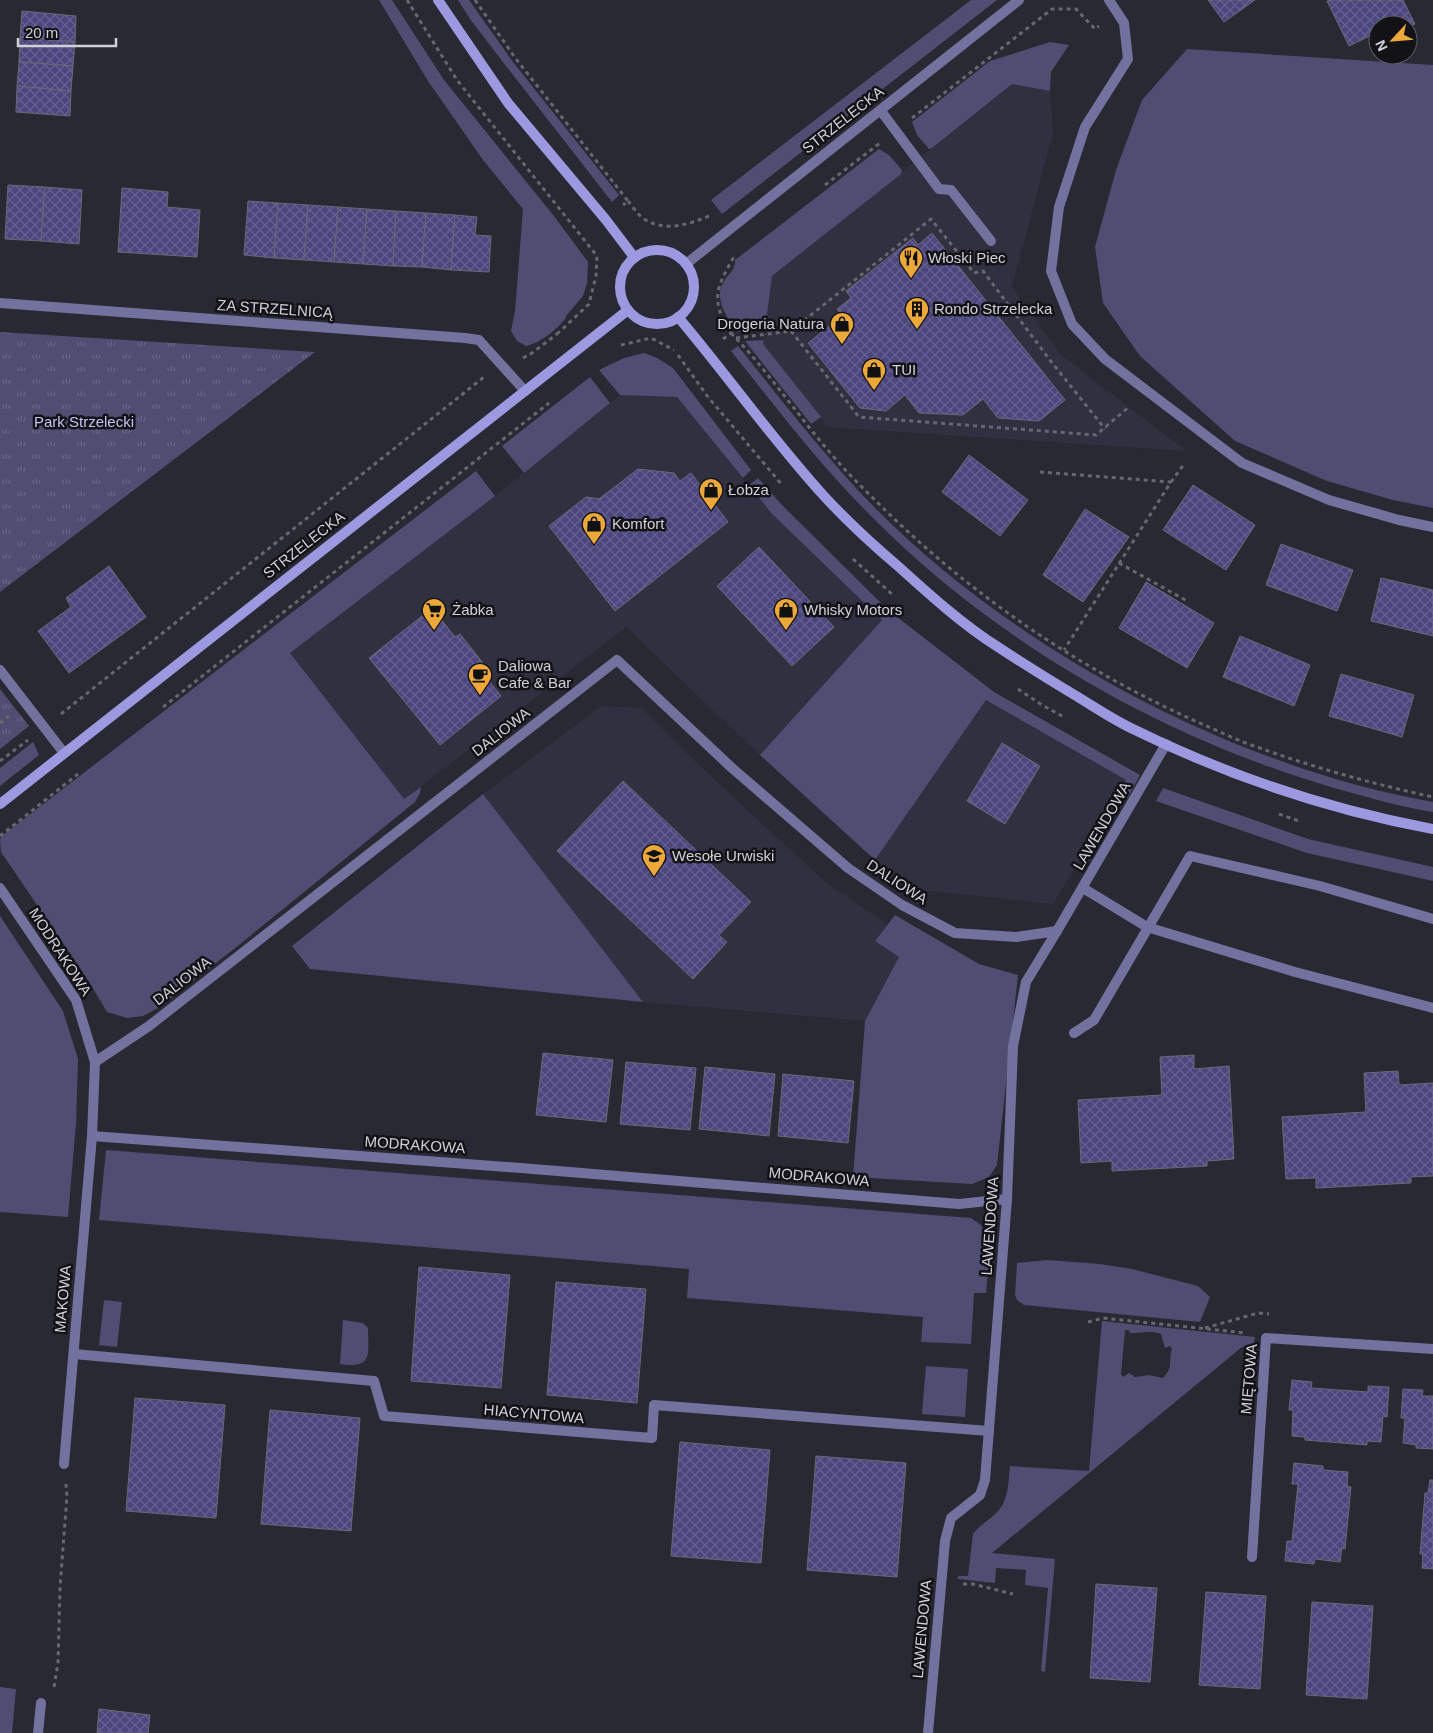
<svg xmlns="http://www.w3.org/2000/svg" width="1433" height="1733" font-family="Arial,sans-serif">
	<defs>
		<pattern id="park-tufts" width="24" height="20" patternUnits="userSpaceOnUse" patternTransform="scale(1.25)"><rect width="24" height="20" fill="#4f4d72"/><path d="M3 7l-1-3M5 7V3M7 7l1-3M15 17l-1-3M17 17v-4M19 17l1-3" fill="none" stroke="#676685"/></pattern>
		<pattern id="building-cross-hatch" width="8" height="8" patternUnits="userSpaceOnUse" patternTransform="scale(1.25)"><rect width="8" height="8" fill="#4b467e"/><path d="M0 0l8 8M0 8l8-8" fill="none" stroke="#646090"/></pattern>
	</defs>
	<rect width="100%" height="100%" fill="#292933"/>
	<g fill="#313041">
		<polygon points="1012,84 1050,91 1053,133 1012,287 1061,355 1186,451 828,427 763,344 772,276"/>
		<polygon points="620,395 677,397 772,514 882,620 760,755 626,627 404,800 290,653 495,496"/>
		<polygon points="986,700 1127,781 1053,904 921,890 875,860"/>
		<polygon points="602,706 641,708 683,750 824,881 887,924 875,941 899,957 865,1021 643,1002 483,794"/>
	</g>
	<g fill="#4f4d72" fill-rule="evenodd">
		<path d="M379,0h13l52,80 110,136 34,46 -1,21 -4,13 -17,20v2c-10,12 -24,24 -40,28l-9,-5 -6,-10 4,-20 8,-102 -40,-49 -55,-79z"/>
		<polygon points="458,0 469,0 513,62 619,195 612,202 506,66 470,19"/>
		<polygon points="971,0 997,0 722,214 711,200"/>
		<polygon points="1050,42 1069,45 1051,72 1050,91 1012,84 932,148 929,149 917,135 912,122 990,61"/>
		<polygon points="1187,49 1433,65 1433,508 1393,500 1327,481 1235,441 1140,356 1103,303 1095,247 1116,170 1142,100"/>
		<path d="M879,149l10,6 13,15 -1,4 -129,102 -7,54 -28,2c-10,-14 -24,-34 -13,-51 6,-9 11,-10 11,-21z"/>
		<polygon points="764,340 763,344 821,417 811,424 745,341"/>
		<path d="M738,346c45,56 88,112 138,163 142,143 359,258 557,293v10c-32,-5 -62,-14 -92,-22 -175,-50 -346,-147 -473,-277 -50,-50 -93,-107 -137,-162z"/>
		<polygon points="644,353 657,358 673,368 751,470 743,478 677,397 620,395 599,370 624,358"/>
		<polygon points="590,377 610,403 524,473 502,446"/>
		<polygon points="476,471 495,496 290,653 404,799 421,787 420,793 415,802 234,949 158,1008 143,1016 127,1018 107,1012 88,980 1,852 0,839 3,835"/>
		<polygon points="758,478 781,504 888,610 994,692 1140,775 1127,799 1118,795 1126,780 986,700 875,860 760,755 882,620 772,514 749,485"/>
		<polygon points="33,742 39,755 0,786 0,768"/>
		<polygon points="1163,788 1308,839 1433,867 1433,881 1307,853 1156,801"/>
		<polygon points="483,794 643,1002 310,969 292,946"/>
		<polygon points="895,915 979,964 1018,975 997,1165 989,1177 972,1184 853,1177 865,1021 899,957 875,941"/>
		<polygon points="0,916 63,1011 78,1059 76,1123 68,1217 0,1212"/>
		<polygon points="106,1150 971,1218 981,1225 991,1242 986,1293 974,1293 971,1344 921,1342 923,1317 687,1298 689,1269 99,1220"/>
		<polygon points="1048,1260 1100,1264 1132,1269 1198,1286 1210,1297 1200,1322 1024,1305 1017,1300 1015,1295 1017,1263"/>
		<polygon points="104,1300 122,1302 117,1347 99,1345"/>
		<path d="M343,1320l20,3 5,5c0,26 6,41 -28,36z"/>
		<path d="M1102,1321l153,16 -2,10h-11l-250,206 63,6 -10,113 -4,-1 7,-83 -23,-3 1,-15 -30,-2 -1,15 -37,-4v-3h10l5,-42c5,-7 13,-12 20,-18 16,-13 15,-31 17,-50l79,5zM1125,1330h4l1,3c11,0 22,-3 31,1l4,14 5,-2 2,3c-4,12 2,18 -9,29l-14,-3 -14,2 -6,-4 -6,4 -2,-3z"/>
		<polygon points="926,1366 968,1369 965,1417 922,1414"/>
		<polygon points="0,1687 16,1689 12,1733 0,1733"/>
	</g>
	<g fill="url(#park-tufts)">
		<polygon points="0,332 315,352 0,592"/>
		<polygon points="0,689 29,726 0,749"/>
	</g>
	<g fill="url(#building-cross-hatch)" stroke="#696974">
		<polygon points="1208,0 1255,0 1224,22"/>
		<polygon points="1330,0 1403,0 1415,24 1408,27 1408,25 1378,25 1378,32 1349,46 1327,1"/>
		<polygon points="22,11 76,16 75,42 20,37"/>
		<polygon points="20,37 75,42 73,66 19,62"/>
		<polygon points="19,62 73,66 71,91 17,86"/>
		<polygon points="17,86 71,91 70,116 16,112"/>
		<polygon points="8,185 45,187 41,241 5,239"/>
		<polygon points="45,187 82,190 79,244 41,241"/>
		<polygon points="122,188 168,192 167,207 200,210 197,257 118,252"/>
		<polygon points="248,201 278,203 274,258 244,255"/>
		<polygon points="278,203 308,205 304,260 274,258"/>
		<polygon points="308,205 338,207 334,262 304,260"/>
		<polygon points="338,207 367,209 363,264 334,262"/>
		<polygon points="367,209 396,211 393,266 363,264"/>
		<polygon points="396,211 426,213 422,267 393,266"/>
		<polygon points="426,213 455,215 451,270 422,267"/>
		<polygon points="455,215 477,217 475,235 491,236 489,272 451,270"/>
		<polygon points="932,233 1065,400 1039,421 998,418 983,399 963,415 919,413 905,395 886,411 860,408 808,343 842,316 837,309 851,298 846,291 913,238 918,245"/>
		<polygon points="969,455 1028,500 1000,536 942,492"/>
		<polygon points="638,469 674,473 680,481 691,473 728,522 615,611 549,526 586,497 599,499"/>
		<polygon points="1193,485 1255,525 1226,570 1163,530"/>
		<polygon points="1085,509 1129,537 1083,602 1043,575"/>
		<polygon points="1281,544 1353,570 1337,611 1266,585"/>
		<polygon points="759,547 834,627 792,666 717,586"/>
		<polygon points="109,566 146,617 69,673 38,631 71,607 66,598"/>
		<polygon points="1381,578 1433,590 1433,636 1371,621"/>
		<polygon points="1146,582 1214,623 1187,668 1119,628"/>
		<polygon points="432,608 455,637 460,634 483,663 478,667 501,696 440,745 369,658"/>
		<polygon points="1240,636 1310,665 1294,706 1223,677"/>
		<polygon points="1341,674 1414,695 1402,737 1329,716"/>
		<polygon points="1002,743 1040,766 1005,824 967,801"/>
		<polygon points="623,781 751,902 719,935 727,942 693,979 557,851"/>
		<polygon points="543,1053 613,1060 606,1122 536,1115"/>
		<polygon points="1194,1055 1194,1069 1229,1066 1234,1159 1207,1161 1207,1166 1112,1171 1112,1161 1081,1163 1078,1100 1162,1095 1160,1057"/>
		<polygon points="626,1062 696,1068 690,1130 620,1124"/>
		<polygon points="705,1067 775,1074 769,1136 699,1129"/>
		<polygon points="1398,1071 1399,1085 1433,1083 1433,1176 1411,1177 1411,1183 1316,1188 1316,1178 1286,1179 1282,1117 1366,1112 1364,1073"/>
		<polygon points="783,1074 854,1081 848,1143 778,1136"/>
		<polygon points="419,1267 510,1275 501,1388 411,1381"/>
		<polygon points="556,1282 646,1289 637,1403 547,1395"/>
		<polygon points="1292,1380 1312,1382 1311,1388 1368,1392 1368,1386 1389,1387 1387,1417 1383,1416 1381,1442 1367,1441 1367,1445 1305,1440 1305,1437 1292,1436 1293,1410 1289,1410"/>
		<polygon points="1403,1389 1423,1390 1422,1396 1433,1396 1433,1449 1416,1448 1416,1445 1403,1443 1405,1418 1401,1418"/>
		<polygon points="135,1398 225,1405 216,1518 126,1511"/>
		<polygon points="270,1410 360,1418 351,1531 261,1524"/>
		<polygon points="680,1442 770,1450 761,1563 671,1556"/>
		<polygon points="816,1456 906,1463 897,1577 807,1570"/>
		<polygon points="1294,1463 1323,1466 1323,1470 1348,1472 1347,1486 1351,1487 1345,1549 1342,1548 1340,1562 1315,1559 1314,1564 1285,1561 1287,1541 1292,1541 1298,1484 1292,1484"/>
		<polygon points="1430,1480 1433,1480 1433,1569 1422,1568 1423,1554 1420,1554 1425,1493 1428,1493"/>
		<polygon points="1096,1584 1157,1588 1150,1682 1090,1678"/>
		<polygon points="1206,1592 1266,1596 1260,1689 1199,1685"/>
		<polygon points="1312,1602 1373,1606 1367,1699 1306,1695"/>
		<polygon points="99,1709 150,1715 148,1733 97,1733"/>
	</g>
	<g fill="none" stroke-linecap="round" stroke-linejoin="round">
		<g stroke="#67676f" stroke-width="3" stroke-dasharray="4 4" stroke-linecap="butt">
			<polyline points="407,0 457,80 597,256 596,276 589,304 557,334 559,336"/>
			<polyline points="475,0 516,59 628,201 623,205"/>
			<polyline points="912,118 1052,9 1076,9 1095,29 1099,26"/>
			<polyline points="825,185 880,143"/>
			<path d="M628,201c5,6 10,14 16,18 22,13 43,6 65,-3"/>
			<polyline points="791,331 859,417 1096,435 1130,406"/>
			<path d="M731,333c37,38 67,83 102,123 15,18 32,34 48,50 92,91 203,166 321,218 17,7 34,16 52,22 58,21 119,38 179,51"/>
			<polyline points="736,338 791,331 931,219 974,273 983,271 1053,364 1105,429"/>
			<path d="M723,339l8,-6c-22,-33 -14,-47 4,-78"/>
			<polyline points="621,345 651,338 674,350"/>
			<polyline points="678,355 708,397 783,486"/>
			<polyline points="523,358 532,353 557,334"/>
			<polyline points="1040,472 1171,482 1064,650"/>
			<polyline points="1171,482 1184,464"/>
			<polyline points="853,559 893,595"/>
			<polyline points="1119,563 1189,602"/>
			<polyline points="1018,689 1042,705 1062,716"/>
			<polyline points="163,707 549,403"/>
			<polyline points="61,714 484,377"/>
			<polyline points="0,723 9,716"/>
			<polyline points="0,761 28,740"/>
			<polyline points="1279,814 1299,821"/>
			<polyline points="0,836 78,774"/>
			<polyline points="1088,1322 1103,1318 1246,1333"/>
			<polyline points="1205,1328 1258,1313 1269,1314"/>
			<polyline points="963,1584 973,1584 1013,1594"/>
			<polyline points="54,1687 58,1663 60,1587 67,1496 66,1484"/>
		</g>
		<g stroke="#73719e" stroke-width="10">
			<polyline points="881,111 939,189 951,190 991,241"/>
			<polyline points="0,670 64,753"/>
			<polyline points="1083,888 1147,927 1295,972 1433,1008"/>
			<polyline points="1074,1033 1094,1020 1190,856 1320,886 1433,919"/>
		</g>
		<g stroke="#73719e" stroke-width="10">
			<polyline points="1109,0 1124,23 1128,59 1085,127 1059,207 1051,271 1072,324 1105,359 1242,463 1329,500 1399,520 1433,527"/>
			<polyline points="686,264 1019,0"/>
			<polyline points="0,303 465,338 479,340 525,391"/>
			<polyline points="0,888 76,1000 95,1062 92,1136 64,1464"/>
			<polyline points="95,1062 149,1026 617,660 732,768 848,868 902,905 955,933 1016,937 1057,931"/>
			<polyline points="92,1136 521,1168 959,1204 1007,1199"/>
			<polyline points="74,1354 374,1381 384,1416 652,1438 654,1405 989,1431"/>
			<polyline points="1252,1557 1266,1338 1433,1349"/>
			<polyline points="38,1733 41,1703"/>
			<polyline points="928,1733 945,1541 951,1518 980,1495 985,1480 1007,1199 1013,1046 1026,982 1057,931 1166,744"/>
		</g>
		<g stroke="#9d99e0" stroke-width="10">
			<polyline points="438,0 508,103 606,220 634,257"/>
			<circle cx="657" cy="287" r="37"/>
			<path d="M678,317c50,59 94,122 146,179 23,25 49,49 75,71 31,28 63,57 99,80 26,17 53,34 80,50 18,11 37,24 57,33 94,46 195,80 298,99"/>
			<polyline points="0,804 628,310"/>
		</g>
	</g>
	<defs>
		<g id="restaurant-pin" transform="scale(1.25)"><path d="M0 17L-7.5 6A9.5 9.5 0 1 1 7.5 6Z" fill="#eca93a" stroke="#121217"/><path d="M-5-6h1v4h1v-4h1v4h1v-4h1v5L-1.5 .5V6h-2V.5L-5-1ZM5-6V6H3V1.5H1.5Q1.5-4 5-6Z" fill="#111"/></g>
		<g id="building-pin" transform="scale(1.25)"><path d="M0 17L-7.5 6A9.5 9.5 0 1 1 7.5 6Z" fill="#eca93a" stroke="#121217"/><path d="M-4-6H4V6H1V3H-1V6H-4ZM-2.5-4.3h1.7v1.8h-1.7ZM.8-4.3h1.7v1.8H.8ZM-2.5-1h1.7V.8h-1.7ZM.8-1h1.7V.8H.8Z" fill="#111"/></g>
		<g id="shop-pin" transform="scale(1.25)"><path d="M0 17L-7.5 6A9.5 9.5 0 1 1 7.5 6Z" fill="#eca93a" stroke="#121217"/><path d="M-5-2.5h2.3a2.7 3.5 0 0 1 5.4 0H5L5.5 6h-11ZM-1.5-2.5h3a1.5 2.3 0 0 0-3 0Z" fill="#111"/></g>
		<g id="supermarket-pin" transform="scale(1.25)"><path d="M0 17L-7.5 6A9.5 9.5 0 1 1 7.5 6Z" fill="#eca93a" stroke="#121217"/><path d="M-6-5.5h2.5l.6 2H6L4.5 2H-2.5L-4.4-4H-6ZM-1.5 3.2a1.3 1.3 0 1 0 .1 0ZM3 3.2a1.3 1.3 0 1 0 .1 0Z" fill="#111"/></g>
		<g id="cafe-pin" transform="scale(1.25)"><path d="M0 17L-7.5 6A9.5 9.5 0 1 1 7.5 6Z" fill="#eca93a" stroke="#121217"/><path d="M-5.5-4.5H6V0H3Q3 3.5 0 3.5H-2.5Q-5.5 3.5-5.5 0ZM3-3.2v2h1.7v-2ZM-6 4.5H4V6H-6Z" fill="#111"/></g>
		<g id="school-pin" transform="scale(1.25)"><path d="M0 17L-7.5 6A9.5 9.5 0 1 1 7.5 6Z" fill="#eca93a" stroke="#121217"/><path d="M0-5L7-2L0 1L-7-2ZM-4 1L0 2.5L4 1V4Q0 6-4 4Z" fill="#111"/></g>
	</defs>
	<g fill-rule="evenodd">
		<use href="#restaurant-pin" x="911" y="258"/>
		<use href="#building-pin" x="917" y="309"/>
		<use href="#shop-pin" x="842" y="324"/>
		<use href="#shop-pin" x="874" y="370"/>
		<use href="#shop-pin" x="711" y="490"/>
		<use href="#shop-pin" x="594" y="524"/>
		<use href="#supermarket-pin" x="434" y="610"/>
		<use href="#shop-pin" x="786" y="610"/>
		<use href="#cafe-pin" x="480" y="675"/>
		<use href="#school-pin" x="654" y="856"/>
	</g>
	<g text-anchor="middle" stroke-width="5" stroke-linejoin="round" paint-order="stroke">
		<g font-size="15" fill="#d0d0d7" stroke="#121217">
			<text transform="translate(843 120) rotate(-38)" y="5">STRZELECKA</text>
			<text transform="translate(275 309) rotate(4)" y="5">ZA STRZELNICĄ</text>
			<text transform="translate(304 545) rotate(-38)" y="5">STRZELECKA</text>
			<text transform="translate(501 732) rotate(-38)" y="5">DALIOWA</text>
			<text transform="translate(1102 826) rotate(-60)" y="5">LAWENDOWA</text>
			<text transform="translate(897 882) rotate(33)" y="5">DALIOWA</text>
			<text transform="translate(60 952) rotate(57)" y="5">MODRAKOWA</text>
			<text transform="translate(182 981) rotate(-38)" y="5">DALIOWA</text>
			<text transform="translate(415 1145) rotate(4)" y="5">MODRAKOWA</text>
			<text transform="translate(819 1177) rotate(5)" y="5">MODRAKOWA</text>
			<text transform="translate(990 1226) rotate(-86)" y="5">LAWENDOWA</text>
			<text transform="translate(63 1299) rotate(-85)" y="5">MAKOWA</text>
			<text transform="translate(1249 1379) rotate(-85)" y="5">MIĘTOWA</text>
			<text transform="translate(534 1414) rotate(5)" y="5">HIACYNTOWA</text>
			<text transform="translate(922 1629) rotate(-85)" y="5">LAWENDOWA</text>
		</g>
		<g font-size="15" fill="#d0d0d7" stroke="#121217" text-anchor="start">
			<text x="928" y="263">Włoski Piec</text>
			<text x="934" y="314">Rondo Strzelecka</text>
			<text x="824" y="329" text-anchor="end">Drogeria Natura</text>
			<text x="892" y="375">TUI</text>
			<text x="728" y="495">Łobza</text>
			<text x="612" y="529">Komfort</text>
			<text x="452" y="615">Żabka</text>
			<text x="804" y="615">Whisky Motors</text>
			<text x="498" y="671">Daliowa<tspan x="498" dy="17">Cafe &amp; Bar</tspan></text>
			<text x="672" y="861">Wesołe Urwiski</text>
		</g>
		<g font-size="15" fill="#c4c3f7" stroke="#121217">
			<text x="84" y="427">Park Strzelecki</text>
		</g>
	</g>
	<g transform="translate(1393 40) rotate(244)"><circle r="24" fill="#121217" stroke="#5e5e64"/>
	<path d="M0-4L9 19L0 12L-9 19Z" fill="#eca93a"/>
	<text y="-8" font-size="14" font-weight="bold" text-anchor="middle" fill="#d0d0d7">N</text>
	</g>
	<path d="M18 38v8h98v-8" fill="none" stroke="#d0d0d7" stroke-width="2.5"/>
	<text x="25" y="38" font-size="15" fill="#d0d0d7" stroke="#121217" stroke-width="4" paint-order="stroke">20 m</text>
</svg>
